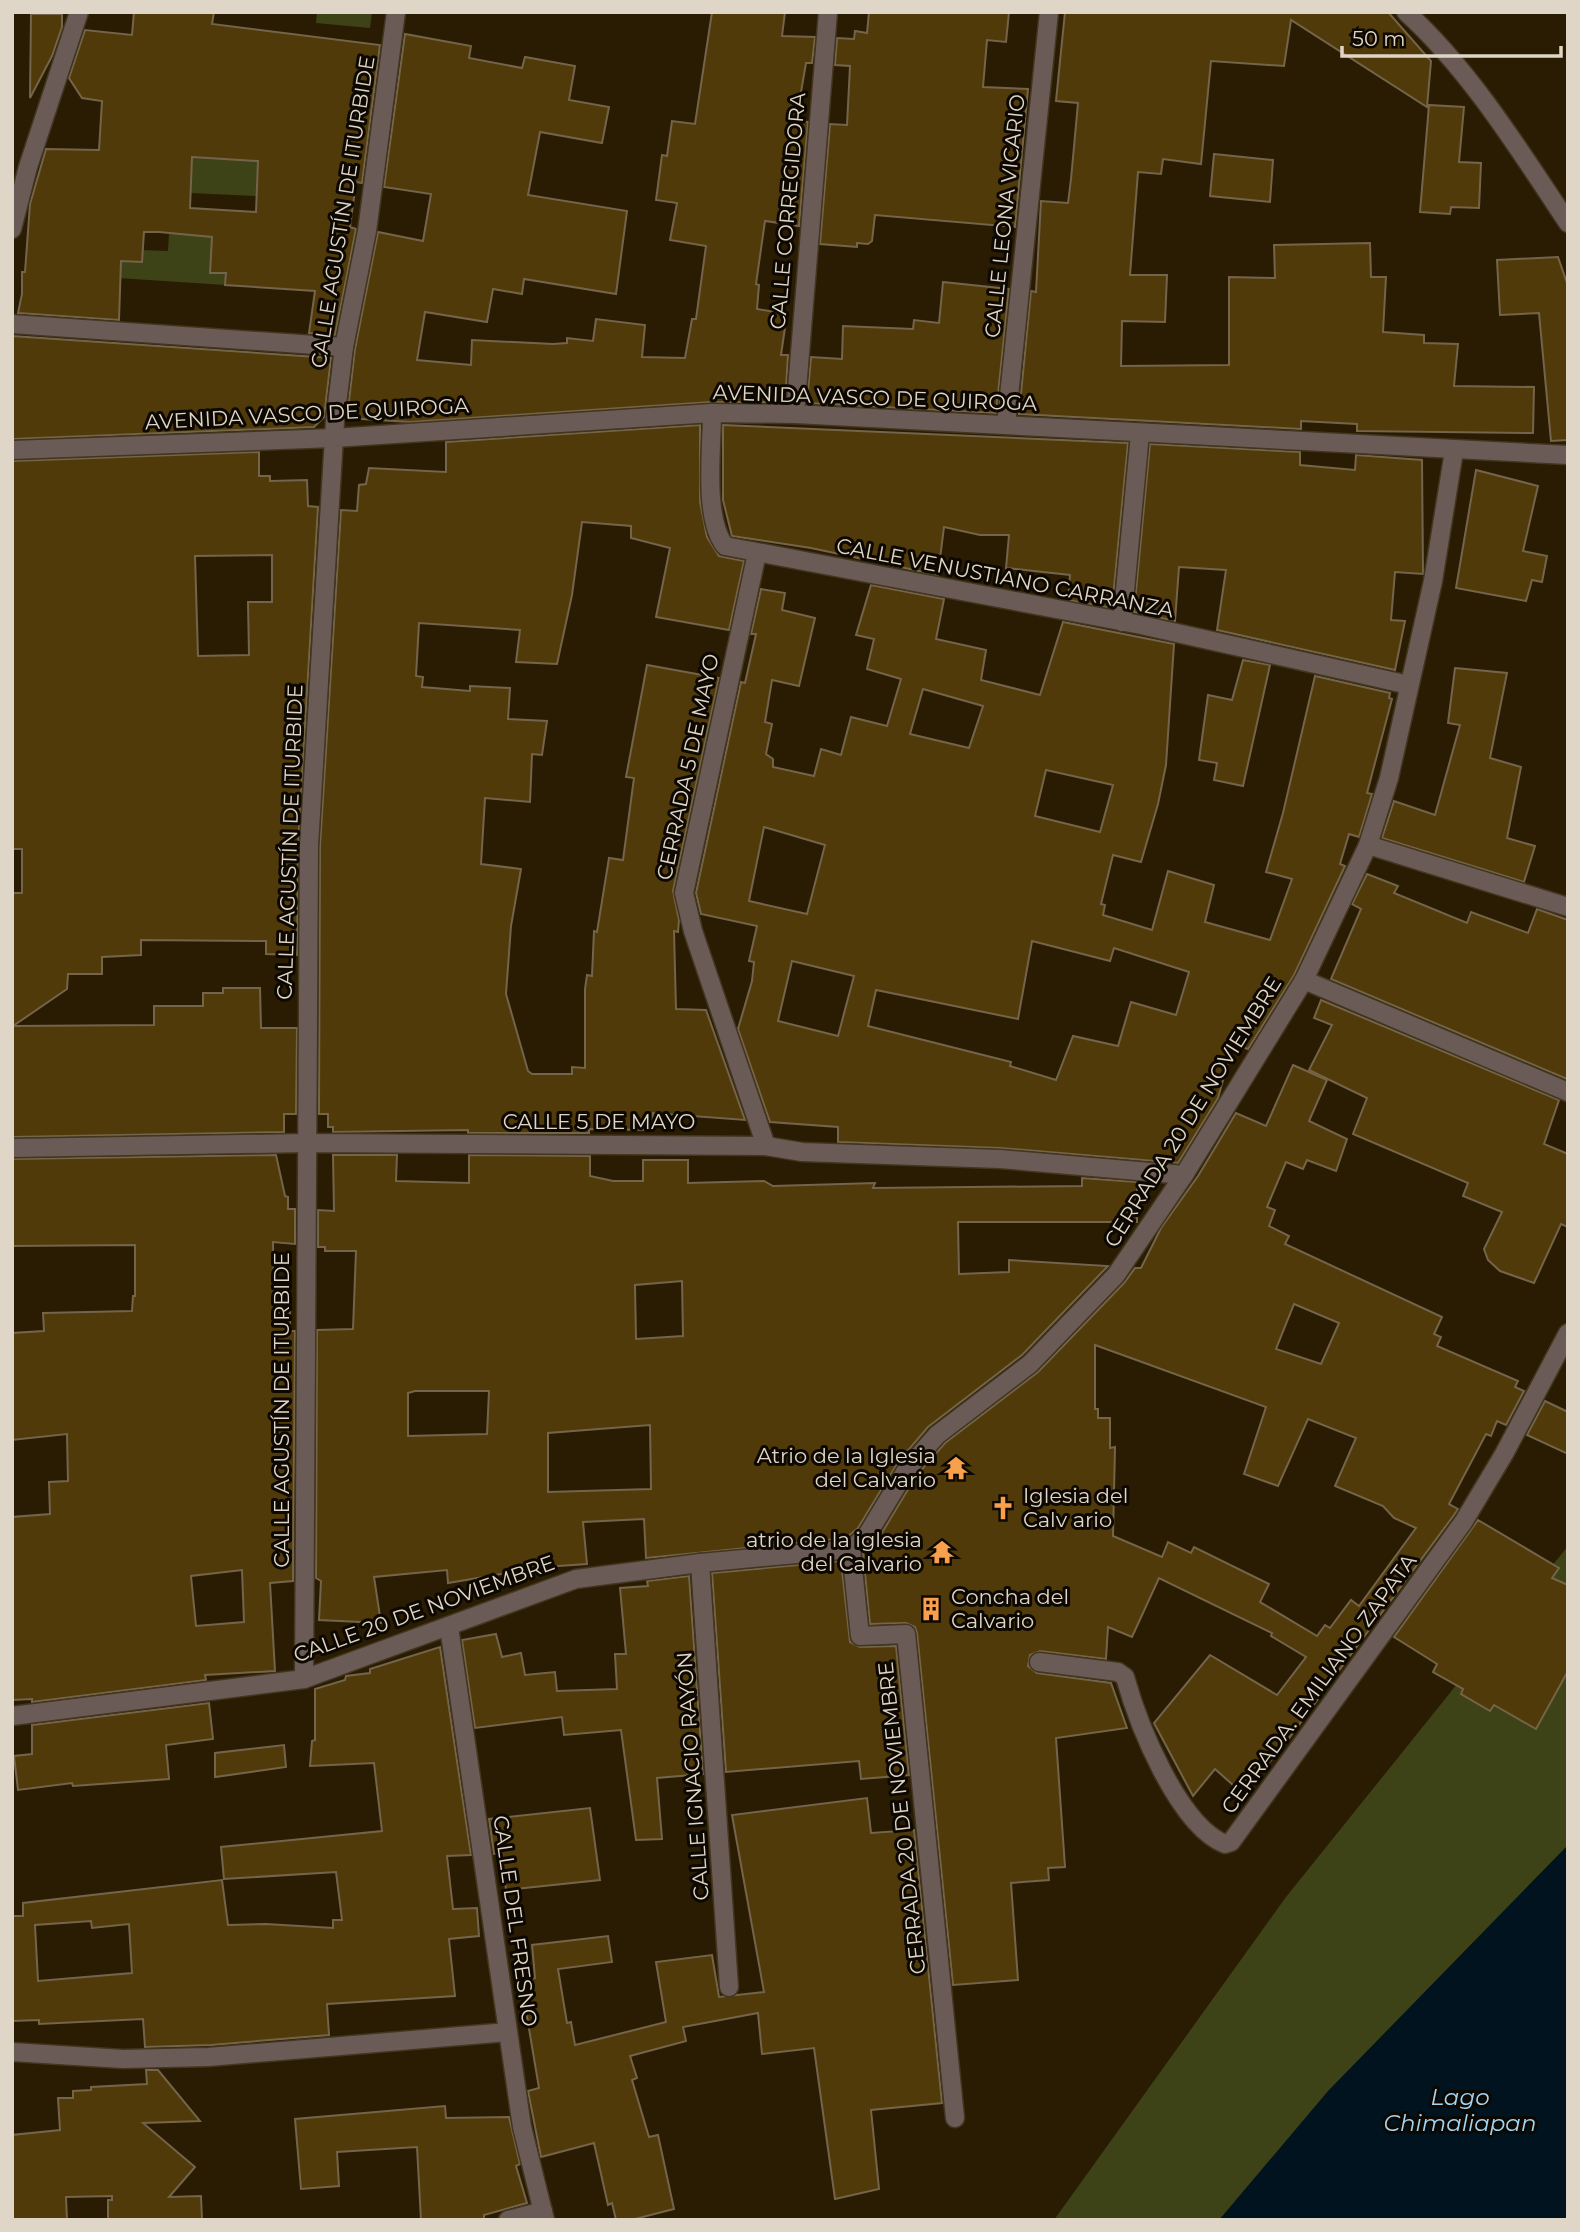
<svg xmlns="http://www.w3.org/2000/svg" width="1580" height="2232" font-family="Montserrat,sans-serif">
	<rect width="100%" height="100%" fill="#291c03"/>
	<g fill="#3d4317">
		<polygon points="317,12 372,12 370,28 316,23"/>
		<polygon points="192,155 258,158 256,196 190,193"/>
		<polygon points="169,233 212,236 210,272 226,273 225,285 103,277 126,254 126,261 142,262 140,250 168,251"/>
		<polygon points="1568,1546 1568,2220 1054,2220 1286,1897"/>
	</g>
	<polygon fill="#01131e" points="1568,1845 1568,2220 1219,2220 1328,2091"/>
	<g fill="#503a0a" stroke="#746449" stroke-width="2" fill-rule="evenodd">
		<path d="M134,12h80l-2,12 168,21 -18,138 -6,-1 -6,45 6,2 -21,106 -26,-2 6,-42 -90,-6 1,-12h-16l2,-36 -53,-5h-15l-2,30 -21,-1 -2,59 -101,-7 4,-19v-22h3l5,-68 16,-55 53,1 3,-49 -20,-3 -13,-20 16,-48 47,5zM192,157l66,4 -2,51 -66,-4z"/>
		<polygon points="712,12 785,12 782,36 815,37 812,63 806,63 796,121 808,122 799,226 765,221 756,284 759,285 757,309 787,314 781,355 788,355 785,402 711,402 410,422 347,418 355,349 378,232 423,241 431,194 384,187 405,34 471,46 469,58 522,68 525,57 575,66 569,100 609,107 602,143 540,132 528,195 627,211 616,294 524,279 522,294 493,289 487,322 425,312 417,360 471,365 472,340 553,344 567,343 567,338 593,341 596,319 645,325 642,357 685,358 692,319 696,319 706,246 670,240 677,203 656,200 662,155 667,156 672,121 695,124"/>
		<polygon points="869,12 1009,12 1006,42 987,40 983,87 1028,89 1015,227 875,215 872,241 868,244 857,243 857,247 820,244 830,124 847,125 850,66 835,65 837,38 854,39 855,31 867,33"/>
		<polygon points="1065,12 1388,12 1431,61 1427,107 1291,20 1284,66 1211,61 1201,164 1163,159 1161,174 1138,172 1130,275 1167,275 1165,322 1122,321 1121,366 1229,365 1229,277 1275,278 1274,245 1370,243 1371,277 1386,277 1383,332 1424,335 1424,343 1458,344 1454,386 1534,387 1533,433 1357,431 1357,424 1301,421 1301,429 1019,414 1031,291 1036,292 1041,201 1068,203 1071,179 1078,103 1056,101"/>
		<polygon points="31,14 62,14 62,27 52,56 30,98"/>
		<polygon points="1429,105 1464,107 1459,162 1481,163 1479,208 1451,207 1450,214 1420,212"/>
		<polygon points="1214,154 1273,160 1270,202 1210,196"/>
		<polygon points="1558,257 1568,286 1568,440 1551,441 1539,313 1500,315 1497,260"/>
		<polygon points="943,282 1009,289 996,413 807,403 811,357 842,359 843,326 913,329 914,320 939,323"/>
		<polygon points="12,336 331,358 324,417 314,427 12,439"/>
		<polygon points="700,425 700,502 707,537 719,556 744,561 729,630 656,617 670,548 631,538 631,526 582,522 572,595 557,664 516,662 520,630 419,623 416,676 423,677 422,687 470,691 470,686 510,688 508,719 547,721 542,755 532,754 530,802 485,798 481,864 521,869 511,926 506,994 528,1071 532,1074 572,1074 572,1067 585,1068 585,989 587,975 592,976 594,931 597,932 609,858 623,860 634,778 626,777 647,665 719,678 673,891 679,920 678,932 674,931 676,1009 706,1010 745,1120 653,1113 653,1130 589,1129 589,1133 468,1133 468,1130 333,1132 333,1127 328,1127 328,1114 319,1114 320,846 341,510 357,511 359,485 366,484 369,468 446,472 446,442"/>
		<polygon points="723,425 1128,443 1112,608 1068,600 1070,575 1006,568 1009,535 980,535 944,527 938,575 811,548 732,536 723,500"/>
		<polygon points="1150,444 1300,452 1300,465 1355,470 1356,455 1422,460 1423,574 1395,572 1391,620 1405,621 1395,670 1217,630 1226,570 1179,567 1175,621 1134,612"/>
		<path d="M259,452v24h11v5l37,-1 1,26 10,1 -20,338 -1,110 -31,-1v-13l-125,-1v15l-39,2v17h-34l-1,15 -54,37 141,-1v-19h49v-13h20v-5h37l1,40h36l-1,86h-12v18l-272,5v-244h10v-44h-10v-388zM272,555v47h-24l1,53 -51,1 -3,-100z"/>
		<polygon points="1476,470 1538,486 1523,551 1547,556 1542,582 1532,580 1526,601 1456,588"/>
		<path d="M871,585l73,14 -8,40 50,11 -5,30 59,15 23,-73 111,22 -8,121 -8,39 -17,58 -28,-7 -12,49 4,1 -2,10 49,15 16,-59 46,14 -9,37 65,18 22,-61 -26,-7 17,-59 32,-137 75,17 -1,5 3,1 -25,94 5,1 -13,43 -10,-3 -9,30 5,2 -51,109 -46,74 -15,-5 -15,54 -40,65 -178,-15 -162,-6v-15l-68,-5 -32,-93 14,-48 2,-19 -5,-1 8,-35 -56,-12 -5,-21 45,-211 4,1 11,-49h-5l10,-45 24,4 -3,17 33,8 -16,68 -27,-6 -7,42 7,2 -6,30 7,5v8l41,9 7,-27 20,6 10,-38 36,9 14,-47 -34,-10 7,-30 -18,-4zM923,689l60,17 -14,42 -59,-14zM1046,770l67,15 -13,47 -65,-16zM764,827l61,18 -18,69 -58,-13zM1032,941l78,20 4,-13 75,24 -13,43 -45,-13 -13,44 -45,-10 -17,44 -46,-14 1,-4 -143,-36 8,-36 142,29zM792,961l62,15 -16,60 -60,-15z"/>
		<polygon points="1243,660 1270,665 1243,786 1214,780 1217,763 1199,760 1208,695 1232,700"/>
		<polygon points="1455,668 1507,673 1490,758 1521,767 1507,838 1535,846 1524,882 1382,838 1394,801 1435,815 1460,725 1448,723"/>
		<polygon points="1367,874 1398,886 1394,893 1467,923 1471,912 1528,933 1537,909 1568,920 1567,1079 1331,979 1361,909 1352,904"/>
		<polygon points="1321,1000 1559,1100 1544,1144 1568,1154 1568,1227 1561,1224 1534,1283 1500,1271 1488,1260 1484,1249 1502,1212 1463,1196 1468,1183 1353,1134 1367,1098 1309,1070 1332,1025 1314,1018"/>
		<path d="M1293,1065l34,15 -18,41 38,18 -11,32 -29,-11 -4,9 -17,-7 -19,45 8,3 -6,16 20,10 -4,8 157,73 -8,17 7,3 -4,9 81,35 -3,6 9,4 -18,34 -9,-4 -6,15 -5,-2 -37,70 9,5 -4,6 -173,234 -39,44 -27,-24 -22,27 -39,-73 56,-68 67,40 29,-38 -35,-21 1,-3 -113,-55 -27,59 -24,-10 -2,32 -66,-8 -10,4 -2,11 9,7 74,10 16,45 -71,10 9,129 -17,1 1,12 -38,3 7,97 -65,5 -36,-352 -2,-6 -9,-4 -36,1 -7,-70 14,-13 39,-65 29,-33 93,-71 86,-89 11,-15h6l20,-40 37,-52 38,-63 30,13zM1294,1304l45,19 -18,41 -45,-15zM1095,1345l171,62 -22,67 34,12 30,-67 48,19 -21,48 48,20 11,12 22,10 -57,78 -8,-6 -21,28 -5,-3 -8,11 -57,-34 9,-18 -75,-37 -3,6 -23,-11 -6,15 -49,-21 2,-89 -5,1v-30h-12v-9h-3z"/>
		<path d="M276,1155l9,41 3,1v12h7v35l-22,-2 1,54h16v35h5l-2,250 -23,2 5,88 -70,4 1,5 -174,22v-3l-20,1v-183l38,-3 -1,-32 19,-1 -1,-47 -55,6v-107l32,-2 -1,-18 89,-2 1,-15h2v-51l-123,1v-87zM242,1570l2,52 -48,4 -5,-50z"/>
		<path d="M333,1155h64l-1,26 73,2v-28l121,1v20l23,5h30v-21h45v23l76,-2 9,5 102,-3 -2,5 209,-2v-8l55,4v40h-179l1,52 50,-2v-12l99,6 -86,89 -94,72 -30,35 -40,66 -12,10 -200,20 -2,-39 -61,3 4,42 -44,3 -95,16 -1,-13 -73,7 7,46 -62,-3 2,-39 -5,-3 1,-248 36,-1 3,-78h-31v-4h-7v-37l16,1zM682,1281l1,55 -47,3 -1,-54zM415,1391h74l-2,43 -79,2v-43zM650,1425l1,64 -103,3v-59z"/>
		<polygon points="1545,1401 1568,1412 1568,1454 1527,1435"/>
		<polygon points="1478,1520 1559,1568 1552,1578 1568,1585 1568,1671 1536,1729 1494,1705 1490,1711 1461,1694 1463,1689 1433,1672 1437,1664 1394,1637"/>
		<polygon points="841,1561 850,1642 860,1647 896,1646 909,1775 861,1779 859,1761 726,1772 712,1573"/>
		<polygon points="689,1576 703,1774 657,1778 662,1839 636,1840 621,1730 564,1735 562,1717 475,1728 462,1640 496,1634 502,1657 521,1653 525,1675 555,1672 557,1691 617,1689 615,1654 626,1654 620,1588 648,1586 647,1581"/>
		<path d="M440,1647l31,208 -24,1 6,53 24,-1 2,28 -30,3 6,57 -128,8 2,31 -118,10 -66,2 -2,-28 -104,5v-4l-27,1v-105h11v-13l199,-23 6,45 38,-1 67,4v-8h9l-6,-48 -112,7 -3,-32 161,-16 -8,-68 -64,3 2,-25 3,-1v-51l30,-9 1,-4 24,-3v-4zM91,1921l1,7 37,-4 3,49 -94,8 -3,-56z"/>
		<polygon points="209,1703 213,1739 166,1745 169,1779 73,1786 72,1783 18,1790 14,1756 32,1754 32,1725"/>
		<polygon points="284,1745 286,1767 215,1777 215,1753"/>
		<polygon points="867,1798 871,1833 914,1830 942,2103 871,2110 879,2189 835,2199 814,2048 762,2054 758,2013 683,2027 686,2041 630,2056 637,2078 632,2080 649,2137 658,2135 674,2209 631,2220 616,2220 612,2203 608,2205 594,2143 541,2157 528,2091 539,2088 521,1981 535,1978 532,1945 608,1936 612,1962 558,1969 567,2023 571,2022 575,2045 666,2022 656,1962 712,1955 719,1997 764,1992 732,1815"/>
		<polygon points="590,1808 600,1880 506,1890 502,1853 494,1854 489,1819"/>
		<polygon points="146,2070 158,2070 200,2121 143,2123 195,2167 169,2197 201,2196 202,2220 108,2220 108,2200 112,2200 112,2196 66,2197 67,2220 12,2220 12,2135 60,2130 58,2098 73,2098 73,2091 91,2090 91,2087 147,2084"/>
		<polygon points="445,2106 446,2118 509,2117 520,2164 516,2166 527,2203 484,2215 484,2220 421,2220 417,2147 337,2152 339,2186 301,2189 295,2119"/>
	</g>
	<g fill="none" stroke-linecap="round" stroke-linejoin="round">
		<g stroke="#42361e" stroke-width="21">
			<g id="minor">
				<path d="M1406,12c64,58 114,139 162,211"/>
				<polyline points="12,229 28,167 79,12"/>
				<polyline points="12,324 344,347"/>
				<path d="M712,413c0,36 -9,105 13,133l416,79 268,60"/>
				<polyline points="795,414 828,12"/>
				<polyline points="1006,425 1049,12"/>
				<polyline points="757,553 684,893 693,931 766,1146"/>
				<polyline points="1122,622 1140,434"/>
				<polyline points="1368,845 1568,907"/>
				<polyline points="1304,980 1568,1092"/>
				<polyline points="12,1148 306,1143 766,1146 802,1152 1000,1159 1184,1175"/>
				<polyline points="851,1549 867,1535 907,1469 937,1435 1030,1364 1116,1275 1184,1175 1304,980 1368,845 1389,778 1433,581 1454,451"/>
				<polyline points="851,1549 860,1636 906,1634 955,2118"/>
				<polyline points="700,1563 729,1987"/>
				<polyline points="449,1627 522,2127 545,2220"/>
				<path d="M1039,1662l79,10 7,5c13,47 53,148 100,167l6,-2 233,-321 40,-67 64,-121"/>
				<polyline points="304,1679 309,846 335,421 344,347 367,231 396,12"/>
				<polyline points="12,1716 304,1679 576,1579 700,1563 851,1549"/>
				<polyline points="12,2052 123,2059 208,2057 508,2032"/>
				<polyline points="508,2220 543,2211"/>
			</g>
		</g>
		<g stroke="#42361e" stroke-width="21">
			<polyline id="tertiary" points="12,450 334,438 712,413 795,414 1568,455"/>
		</g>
		<use href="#minor" stroke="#6a5b57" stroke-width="18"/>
		<use href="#tertiary" stroke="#6a5b57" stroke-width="18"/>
	</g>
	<defs>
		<g id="temple-bare" transform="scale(1.89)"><path d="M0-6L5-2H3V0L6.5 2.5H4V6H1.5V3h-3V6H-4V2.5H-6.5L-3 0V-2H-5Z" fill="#f8a04b" stroke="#0d0801" stroke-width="2.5" paint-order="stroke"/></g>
		<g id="church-bare" transform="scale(1.89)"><path d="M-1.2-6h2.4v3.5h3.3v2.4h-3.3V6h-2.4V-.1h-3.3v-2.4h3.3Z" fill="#f8a04b" stroke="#0d0801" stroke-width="2.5" paint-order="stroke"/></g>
		<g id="building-bare" transform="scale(1.89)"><path d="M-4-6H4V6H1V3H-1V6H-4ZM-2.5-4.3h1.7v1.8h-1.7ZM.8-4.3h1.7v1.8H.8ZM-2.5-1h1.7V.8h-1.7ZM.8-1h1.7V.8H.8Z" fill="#f8a04b" stroke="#0d0801" stroke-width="2.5" paint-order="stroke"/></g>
	</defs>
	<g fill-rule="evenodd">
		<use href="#temple-bare" x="956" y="1468"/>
		<use href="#church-bare" x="1003" y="1508"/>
		<use href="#temple-bare" x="942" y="1552"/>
		<use href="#building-bare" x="931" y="1609"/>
	</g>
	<g text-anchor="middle" stroke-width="6" stroke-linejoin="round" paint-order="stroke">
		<g font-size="21" fill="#dfd6c7" stroke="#0d0801">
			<text transform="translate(788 211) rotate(-85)" y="7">CALLE CORREGIDORA</text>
			<text transform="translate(343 212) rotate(-81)" y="7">CALLE AGUSTÍN DE ITURBIDE</text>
			<text transform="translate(1005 216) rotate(-84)" y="7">CALLE LEONA VICARIO</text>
			<text transform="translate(875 398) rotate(2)" y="7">AVENIDA VASCO DE QUIROGA</text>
			<text transform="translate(307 414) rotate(-3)" y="7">AVENIDA VASCO DE QUIROGA</text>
			<text transform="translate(1005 578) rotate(11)" y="7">CALLE VENUSTIANO CARRANZA</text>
			<text transform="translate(688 767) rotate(-78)" y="7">CERRADA 5 DE MAYO</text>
			<text transform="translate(290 842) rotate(-88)" y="7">CALLE AGUSTÍN DE ITURBIDE</text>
			<text transform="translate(1193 1112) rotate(-58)" y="7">CERRADA 20 DE NOVIEMBRE</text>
			<text x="599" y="1129">CALLE 5 DE MAYO</text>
			<text transform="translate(282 1410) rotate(-90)" y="7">CALLE AGUSTÍN DE ITURBIDE</text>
			<text transform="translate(424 1609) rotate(-20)" y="7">CALLE 20 DE NOVIEMBRE</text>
			<text transform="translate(1319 1684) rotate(-54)" y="7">CERRADA. EMILIANO ZAPATA</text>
			<text transform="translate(693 1776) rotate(-94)" y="7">CALLE IGNACIO RAYÓN</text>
			<text transform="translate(902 1818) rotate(-96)" y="7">CERRADA 20 DE NOVIEMBRE</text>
			<text transform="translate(515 1921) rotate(82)" y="7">CALLE DEL FRESNO</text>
		</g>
		<g font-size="21" fill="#dfd6c7" stroke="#0d0801" text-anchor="end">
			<text x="936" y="1463">Atrio de la Iglesia<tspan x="936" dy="24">del Calvario</tspan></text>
			<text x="1023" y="1503" text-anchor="start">Iglesia del<tspan x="1023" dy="24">Calv ario</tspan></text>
			<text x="922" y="1547">atrio de la iglesia<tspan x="922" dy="24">del Calvario</tspan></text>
			<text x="951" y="1604" text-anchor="start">Concha del<tspan x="951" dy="24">Calvario</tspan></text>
		</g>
		<g font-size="23" font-style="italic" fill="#a1d6f5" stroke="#0d0801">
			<text x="1460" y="2105">Lago<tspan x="1460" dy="26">Chimaliapan</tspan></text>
		</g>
	</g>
	<rect width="1580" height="2232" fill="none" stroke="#dfd6c7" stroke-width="28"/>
	<path d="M1342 46v10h219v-10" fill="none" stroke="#dfd6c7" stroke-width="3.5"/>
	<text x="1352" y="46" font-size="21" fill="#dfd6c7" stroke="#0d0801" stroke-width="5" paint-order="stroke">50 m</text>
</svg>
